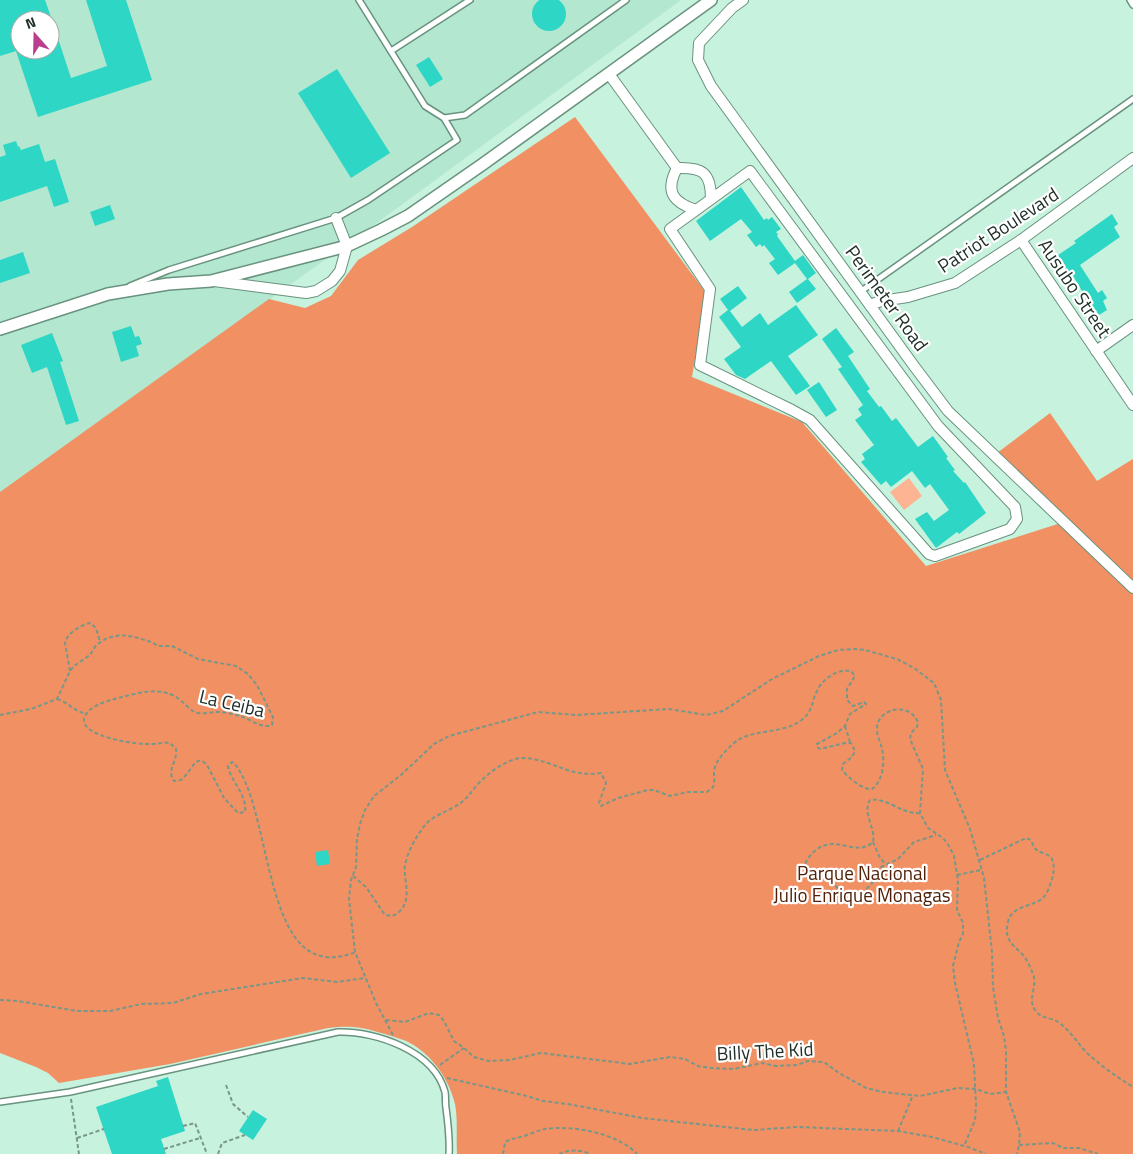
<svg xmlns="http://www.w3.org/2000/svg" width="1133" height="1154" font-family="'Titillium Web',sans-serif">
	<rect width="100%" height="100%" fill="#c7f2dd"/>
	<path fill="#b3e7cf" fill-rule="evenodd" d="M0,0h681l-296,217 -385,275zM20,20h30v30h-30z"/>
	<polygon fill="#fdb493" points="909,478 922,496 904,510 890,492"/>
	<path fill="#f19063" d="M575,117l131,176 -14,84 110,45 124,144 135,-43 -64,-70 53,-40 47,68 36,-22v695h-676c-1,-16 1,-35 -2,-50 -6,-25 -22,-48 -45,-61 -7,-4 -17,-6 -25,-9 -23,-7 -34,-9 -57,-6l-158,36 -111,19 -11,-10 -12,-6 -36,-14v-561l269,-193 36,9 26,-12 27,-36 54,-33z"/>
	<g fill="#2ed6c6">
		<circle cx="549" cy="14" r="17"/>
		<polygon points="0,0 45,0 52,20 20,20 19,50 50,50 50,20 52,20 71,78 107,66 86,0 126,0 152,80 38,117 16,51 0,56"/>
		<polygon points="429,57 443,79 430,87 416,65"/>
		<polygon points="337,69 390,153 351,178 298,93"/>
		<polygon points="16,141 18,147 19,146 21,150 39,144 45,162 55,159 69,202 54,207 47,186 0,202 0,157 6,155 3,145"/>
		<polygon points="741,187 764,220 767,218 768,220 772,217 781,229 776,232 778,234 777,236 795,261 803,255 816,273 808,279 816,289 797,303 789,292 807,279 795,263 778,275 769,263 775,259 764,245 762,247 760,244 756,247 747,235 752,232 741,219 710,241 696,221"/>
		<polygon points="110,205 115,219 95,226 90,212"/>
		<polygon points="1112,214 1118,224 1114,227 1120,237 1080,265 1098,293 1102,290 1107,298 1103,301 1107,310 1099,315 1089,303 1087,304 1080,293 1082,291 1073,276 1071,277 1067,271 1065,272 1055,257 1076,243 1074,241"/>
		<polygon points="23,252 30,273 0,283 0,260"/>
		<polygon points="738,286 747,298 730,311 742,327 760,313 768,325 796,305 818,335 788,356 810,386 796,395 771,361 745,379 736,375 724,359 741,347 719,317 728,310 720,299"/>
		<polygon points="131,326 135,337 139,336 142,344 136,346 139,356 121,362 112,332"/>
		<polygon points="836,328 854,352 848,356 870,389 867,391 879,407 881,406 892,421 896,418 918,447 933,436 948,457 946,458 955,470 953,471 964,483 965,482 986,513 959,534 957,532 936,548 915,519 927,512 934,521 949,510 930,484 925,488 912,471 891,487 886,481 881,485 861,462 865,459 862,454 874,445 855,420 862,415 858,409 863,405 838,369 842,367 822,339"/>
		<polygon points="52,333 63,361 60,362 79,421 66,425 47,367 32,373 21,345"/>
		<polygon points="819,382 837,410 826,417 807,390"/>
		<polygon points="328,850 330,864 317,866 315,852"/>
		<polygon points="168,1077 185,1131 161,1139 166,1154 112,1154 96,1107 158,1086 156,1081"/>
		<polygon points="253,1110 267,1119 253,1140 239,1131"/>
	</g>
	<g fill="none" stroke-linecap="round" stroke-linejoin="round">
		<g stroke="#69927f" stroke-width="8">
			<g id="service">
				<polyline points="1130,0 1133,5"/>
				<polyline points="391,51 470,0"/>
				<polyline points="444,118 465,115 626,0"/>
				<polyline points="130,286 169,270 336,218 368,200 457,140 444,118 425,106 359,0"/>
				<polyline points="860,292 1133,99"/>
				<path d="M0,1102l70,-10 268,-60c38,-1 96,19 107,60 1,5 0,11 1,16 2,15 4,30 3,46"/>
			</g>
		</g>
		<g stroke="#69927f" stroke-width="12">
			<g id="minor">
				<polyline points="743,0 732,8 699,43 698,60 711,86 914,366 948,411 1133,588"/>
				<polyline points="609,74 677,168"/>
				<path d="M677,168c-12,23 -5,34 19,42"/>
				<path d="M677,168c25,-1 34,4 34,31"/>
				<polygon points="750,171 938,426 1015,507 1017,519 1010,529 935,556 929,554 810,420 792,410 700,365 710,289 670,229"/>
				<polyline points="1021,240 1133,405"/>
				<polyline points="214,281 306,293 316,291 332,281 340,271 347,246 336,218"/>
				<polyline points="870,305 881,301 908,297 955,283 1021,240 1133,158"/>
				<polyline points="1096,351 1133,325"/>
			</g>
		</g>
		<g stroke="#69927f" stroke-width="14">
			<polyline id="tertiary" points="0,329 108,294 168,284 211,281 347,246 381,230 408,216 483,164 711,0"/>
		</g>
		<g stroke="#789788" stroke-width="2" stroke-dasharray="4 2.5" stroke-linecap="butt">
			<path d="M70,671l-5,-28c2,-10 16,-18 25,-20l6,5 4,14"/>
			<path d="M57,699c11,3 18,13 30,15"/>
			<path d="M0,715l31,-6 26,-10 13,-28 4,-5 16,-11 6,-10 11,-7 14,-3 14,2 16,5 7,4h14l26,13 38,7 12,8 9,11 16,32 -1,8c-12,4 -21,-6 -32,-9 -7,-2 -15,-4 -23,-4 -6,0 -13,2 -19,1 -7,-1 -12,-9 -18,-13 -16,-14 -39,-8 -58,-3 -11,3 -35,8 -38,22 -3,18 55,26 67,25 7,0 13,-2 19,-1l6,6c2,12 -10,21 -2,32l7,-1c3,-3 6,-6 8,-9 6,-8 9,-15 18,-6l17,33 14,15 7,-1c2,-19 -14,-29 -17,-46l4,-4 2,1c35,41 30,180 87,193 11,3 22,0 33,-3"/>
			<polyline points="845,726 850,742"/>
			<path d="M920,813c-17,2 -33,-16 -50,-13 -8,14 6,28 3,42 -19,18 -43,-16 -66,18 -3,5 -3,10 1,14 5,4 13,2 19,5 11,6 17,22 32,18l15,-16 7,-14 17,-8 16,-17 22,-7"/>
			<polyline points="873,842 879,856 885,864"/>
			<path d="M980,860l46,-22 5,2c5,15 10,10 20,17 4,7 3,15 1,22 -2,6 -4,13 -8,18 -10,10 -33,8 -36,25 -4,17 3,21 14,32 5,5 8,13 11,20 5,12 -6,25 2,36 6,9 15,7 23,12 12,8 19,21 29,31 14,13 30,24 46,34"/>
			<polyline points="957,875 981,870"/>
			<path d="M353,876l13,11 19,28c6,1 10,1 14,-3 14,-13 4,-32 6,-47 3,-15 12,-30 21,-41 8,-9 23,-13 33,-20 8,-5 12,-12 18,-19 10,-11 30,-27 46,-27 29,1 46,20 78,15l5,10 -7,20 2,3 17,-8 30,-8h6l16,6 18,-4h19l6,-5c2,-5 1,-10 1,-15 1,-11 11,-21 19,-28 18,-17 51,-8 71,-26 9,-8 8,-18 13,-27 6,-13 20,-22 34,-20l4,5 -8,13v11l6,6 11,-4 2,2 -16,10 -5,12 -8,7 -20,11v3l3,2 25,-6h6l4,8 -3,6 -9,7 -1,6c6,7 20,20 30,19 11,-8 13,-27 10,-40 -1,-6 -5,-12 -5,-19 -1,-14 14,-23 27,-20 7,2 11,6 14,12l-1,5 -6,6 -1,6 13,30 -3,44 8,15 15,10 6,8 5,10 4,24 -1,30 6,13v11l-4,8 -6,24 2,17 19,81 2,41 -1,15 -11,26"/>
			<polyline points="0,1000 18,1001 77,1011 110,1011 141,1004 173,1003 201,994 303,978 337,982 365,978"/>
			<polyline points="386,1020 405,1022 429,1013 439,1015 444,1021 454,1041 464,1048 474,1057 488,1061 510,1060 541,1053 630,1064 670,1057 685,1059 698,1066 711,1068 734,1069 762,1063 776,1066 797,1065 808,1061 824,1062 839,1073 866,1088 883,1092 920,1096 958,1088 976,1089 990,1094 1006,1092"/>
			<polyline points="393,1035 376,1003 355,952 349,899 351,880 356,867 357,839 360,824 365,810 374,796 401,775 434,744 449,736 538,712 576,715 669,709 706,715 723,711 772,679 819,656 838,650 855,649 865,650 897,659 914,668 934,683 941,700 945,770 970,829 984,878 992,952 993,987 998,1018 1004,1036 1006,1051 1006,1092 1020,1132 1019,1145 1017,1154"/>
			<polyline points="440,1065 464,1048"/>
			<polyline points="447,1078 527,1096 543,1101 568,1104 642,1118 753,1130 797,1127 898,1131 932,1137 968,1147 986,1154"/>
			<polyline points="226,1085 233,1104 248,1117"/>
			<polyline points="71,1099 79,1154"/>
			<polyline points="183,1126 195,1123 207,1154"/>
			<polyline points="898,1131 913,1095"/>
			<polyline points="77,1138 104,1129"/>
			<polyline points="1019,1145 1053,1143 1063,1148 1079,1148 1098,1154"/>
			<polyline points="164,1149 200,1138"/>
			<polyline points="218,1154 222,1143 245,1135"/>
			<path d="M503,1154l2,-12c7,-4 14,-4 22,-7 6,-2 12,-5 18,-6 27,-4 73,4 92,25"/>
			<path d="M559,1154c9,-4 21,-5 31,0"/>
		</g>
		<use href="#service" stroke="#fff" stroke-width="5"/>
		<use href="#minor" stroke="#fff" stroke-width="10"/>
		<use href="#tertiary" stroke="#fff" stroke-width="11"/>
	</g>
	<g text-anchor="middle" stroke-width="4.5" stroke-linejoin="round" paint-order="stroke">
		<g font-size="19" fill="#203129" stroke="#fff">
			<text transform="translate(998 230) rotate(-33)" y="7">Patriot Boulevard</text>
			<text transform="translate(1075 288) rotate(56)" y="7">Ausubo Street</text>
			<text transform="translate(887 298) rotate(54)" y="7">Perimeter Road</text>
			<text transform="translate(232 703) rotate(13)" y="7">La Ceiba</text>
			<text transform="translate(765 1051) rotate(-3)" y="7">Billy The Kid</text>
		</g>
		<g font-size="19" fill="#502109" stroke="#fff">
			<text x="862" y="880">Parque Nacional<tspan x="862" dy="22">Julio Enrique Monagas</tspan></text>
		</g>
	</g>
	<g transform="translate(35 35) rotate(340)"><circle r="24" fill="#ffffff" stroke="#a6ada9"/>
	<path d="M0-4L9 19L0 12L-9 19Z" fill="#bb3e8e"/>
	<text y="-8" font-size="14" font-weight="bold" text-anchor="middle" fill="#203129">N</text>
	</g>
</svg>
